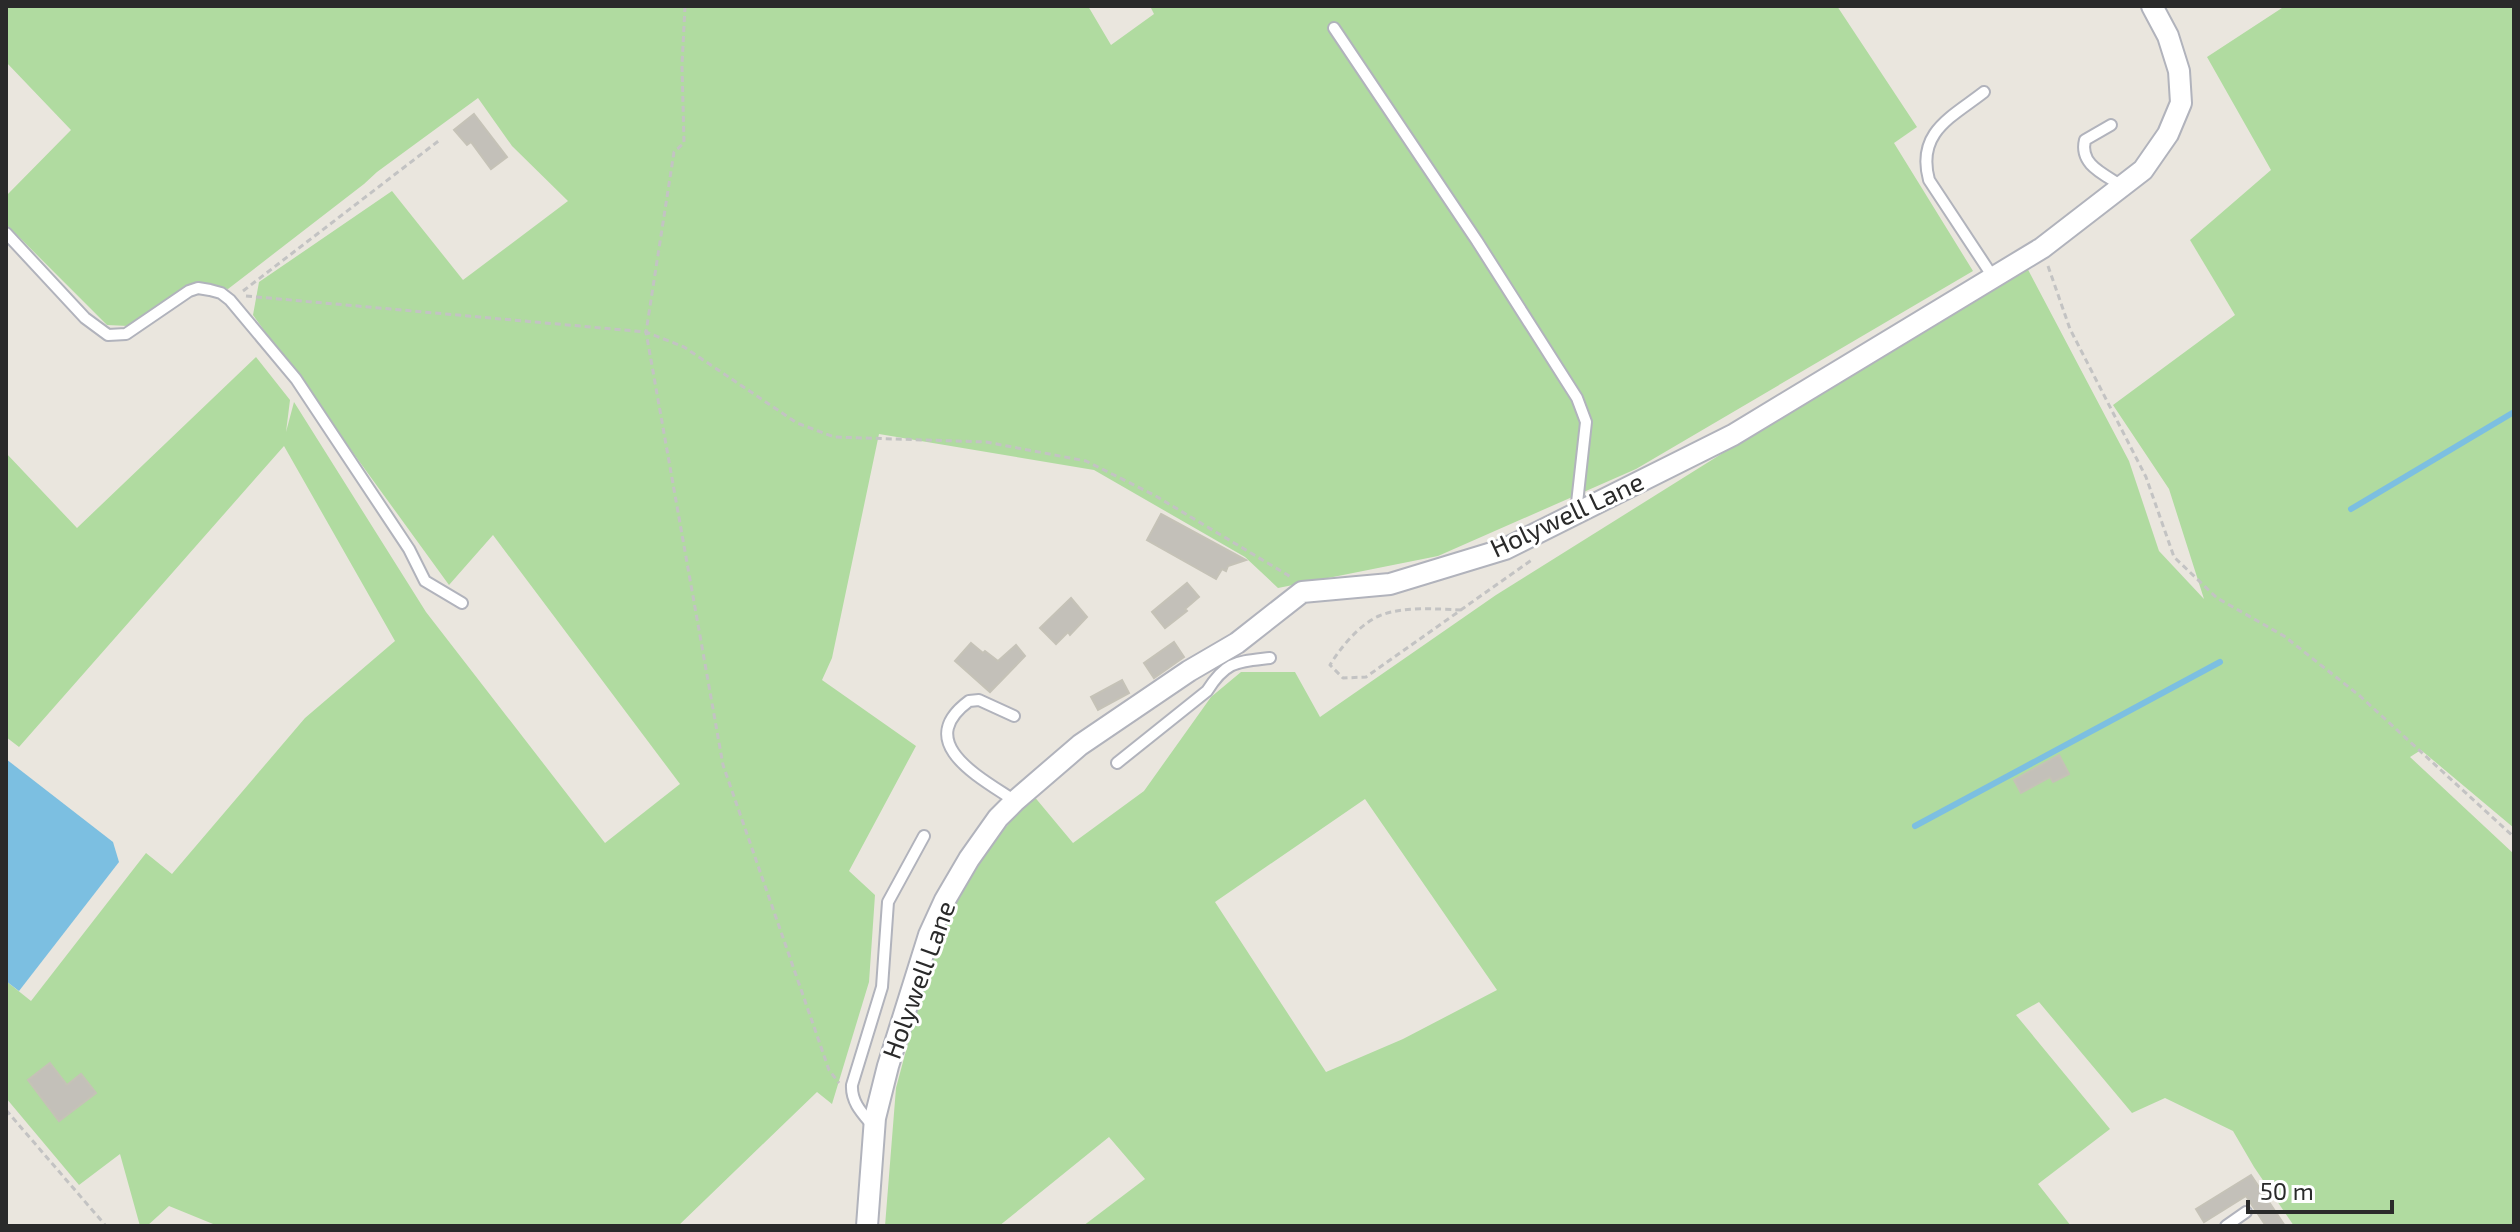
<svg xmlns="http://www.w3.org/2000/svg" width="2520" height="1232" font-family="'Exo 2',sans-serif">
	<rect width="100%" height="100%" fill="#eae6de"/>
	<g fill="#b0dba0" fill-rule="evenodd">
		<path d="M6,6h1082l23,39 43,-31 -4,-8h687l80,121 -23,16 79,128 -337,198 -198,87 -160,32 -33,-31 -151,-87 -215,-36 -47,224 -10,22 94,66 -67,125 26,24 -6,87 -37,122 -15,-12 -139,134h-460l-49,-20 -22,20h-7l-20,-72 -41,31 -73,-87v-117l25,20 115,-148 26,21 133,-156 90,-77 -111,-195 -265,301 -13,-10v-284l71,75 179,-171 34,43 -4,32 8,-30 132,210 179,231 75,-59 -187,-249 -44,50 -196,-270 6,-33 133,-91 71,89 105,-79 -56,-55 -34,-48 -101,74 -13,12 -136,105 -34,-6 -66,43 -21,-1 -101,-101v-28l65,-66 -65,-68zM50,1063l9,28 22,-17 -22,46 -31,-40z"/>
		<path d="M2285,6h229v822l-93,-78 -11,7 104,97v372h-220l-40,-59 -21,-36 -68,-33 -33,15 -93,-111 -23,13 94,114 -72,55 33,42h-988l62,-47 -36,-42 -110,89h-114l11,-138 42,-157 40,-71 55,-65 40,48 71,-52 67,-94 30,-25h54l25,45 176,-122 529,-331 104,197 30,90 45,48 -35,-110 -56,-84 122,-90 -45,-75 81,-70 -64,-113zM1365,799l132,191 -94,49 -77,33 -111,-170z"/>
	</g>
	<polygon fill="#7cbfe1" points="6,759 113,842 119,862 19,991 6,981"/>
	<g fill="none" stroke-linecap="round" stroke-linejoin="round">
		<g stroke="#7cbfe1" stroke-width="6">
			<polyline points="2351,509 2514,412"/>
			<polyline points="1915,826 2220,662"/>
		</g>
	</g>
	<g fill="#c3c0b9" stroke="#c5c2b7" stroke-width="2">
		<polygon points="474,114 507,157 491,169 471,142 467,145 454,130"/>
		<polygon points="1161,514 1246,560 1228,566 1226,571 1222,569 1216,579 1147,540"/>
		<polygon points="1187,583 1199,597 1185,609 1187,611 1165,628 1152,612"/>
		<polygon points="1071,598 1087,617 1070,635 1068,632 1056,644 1040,628"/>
		<polygon points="1174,642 1184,657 1154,678 1144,663"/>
		<polygon points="971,643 983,653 985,651 998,661 1016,645 1025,656 990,692 955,661"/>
		<polygon points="1122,680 1129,693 1098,710 1091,697"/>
		<polygon points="2059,755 2069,774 2053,782 2050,777 2021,793 2014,780"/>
		<polygon points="50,1063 67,1085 81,1074 96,1093 59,1121 28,1080"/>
		<polygon points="2251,1175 2285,1226 2266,1226 2246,1196 2204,1222 2196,1209"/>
	</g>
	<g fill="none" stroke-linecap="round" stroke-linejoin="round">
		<g stroke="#b1b3bc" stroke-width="14">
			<g id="lane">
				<polyline points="1334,28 1477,241 1577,398 1586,422 1576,512"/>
				<path d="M1984,92c-32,25 -68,40 -55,88l64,97"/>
				<path d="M2111,125l-26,15c-6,25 19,34 37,46"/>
				<polyline points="6,233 85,318 108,335 126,334 189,291 198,288 210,290 221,293 230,300 296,379 409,549 425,581 462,603"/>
				<path d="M1014,716l-35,-16 -10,1c-57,42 12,77 46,100"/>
				<path d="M1117,763l90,-72c19,-30 29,-29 63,-33"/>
				<path d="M873,1126c-11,-13 -22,-24 -21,-41l30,-98 6,-85 36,-66"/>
				<polyline points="2226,1226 2246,1212"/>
			</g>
		</g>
		<g stroke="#b1b3bc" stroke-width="24">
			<polyline id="street" points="867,1226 875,1118 888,1066 929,935 945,900 969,859 998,818 1015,801 1080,745 1189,671 1237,643 1302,592 1390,584 1505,549 1733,435 2042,248 2143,170 2168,134 2181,103 2179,71 2168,36 2152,6"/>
		</g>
		<g stroke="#c3c3c3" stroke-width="3" stroke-dasharray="6 4" stroke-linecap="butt">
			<polyline points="685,6 682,65 684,143 674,152 646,332 723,765 829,1070 839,1083"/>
			<polyline points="2048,266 2070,329 2146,477 2174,557 2217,598 2284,636 2360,696 2514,837"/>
			<polyline points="243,291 441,139"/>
			<polyline points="246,296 646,332 684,347 797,423 834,437 986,442 1086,461 1154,495 1291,577"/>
			<path d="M1461,610c-25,-1 -59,-4 -82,6 -19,8 -39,32 -49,49l13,13 23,-1 167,-118"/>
			<polyline points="6,1110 106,1226"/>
		</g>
		<use href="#lane" stroke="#fff" stroke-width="10"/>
		<use href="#street" stroke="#fff" stroke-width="20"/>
	</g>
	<g text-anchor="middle" stroke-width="6" stroke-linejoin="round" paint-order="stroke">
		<g font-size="26" fill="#2a2a2a" stroke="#fff">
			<text transform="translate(1567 515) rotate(-25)" y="9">Holywell Lane</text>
			<text transform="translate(919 980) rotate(-70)" y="9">Holywell Lane</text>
		</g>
	</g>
	<rect width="2520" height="1232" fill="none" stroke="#2a2a2a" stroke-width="16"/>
	<path d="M2248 1200v12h144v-12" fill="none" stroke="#2a2a2a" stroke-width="4"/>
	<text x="2260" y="1200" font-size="24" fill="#2a2a2a" stroke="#ffffff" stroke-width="6" paint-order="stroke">50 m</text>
</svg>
